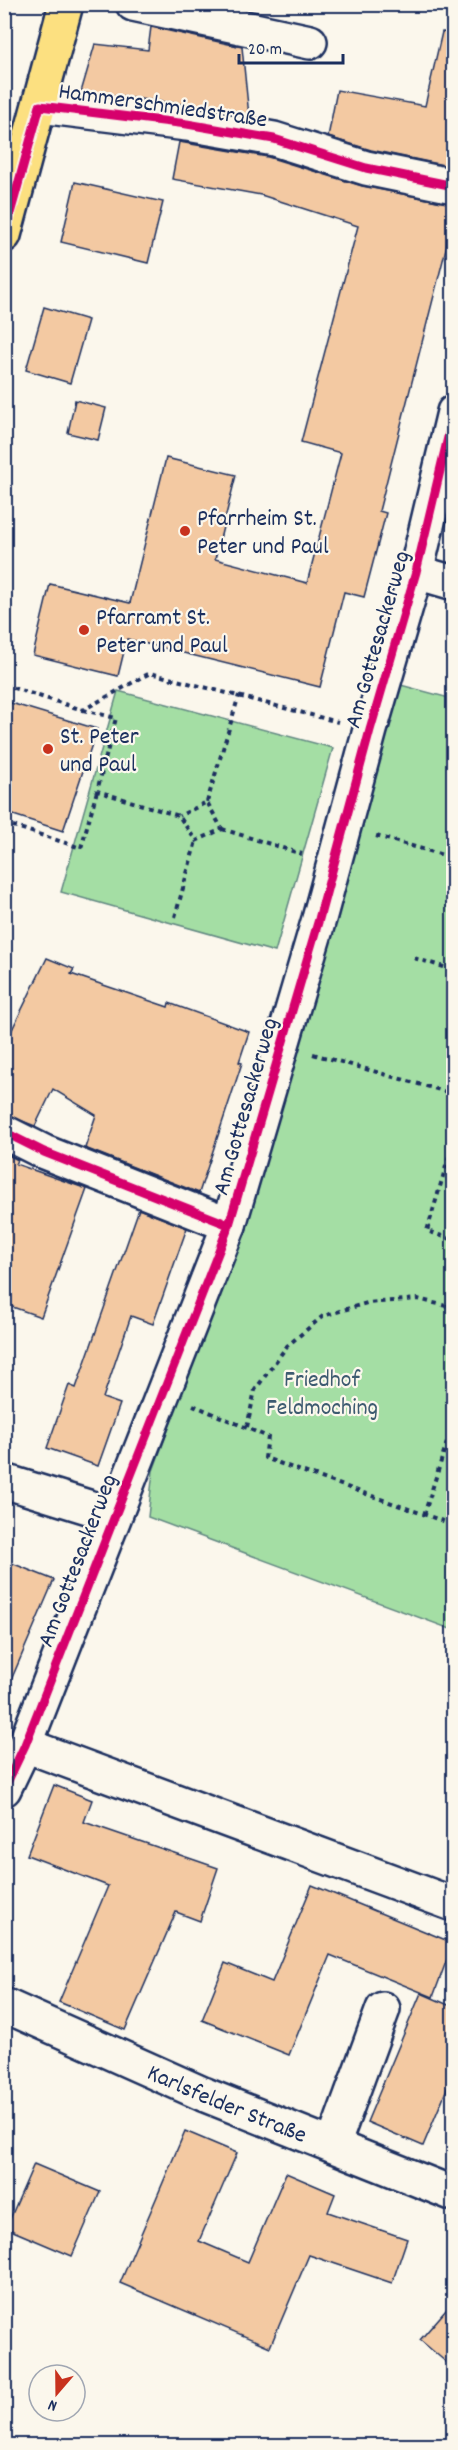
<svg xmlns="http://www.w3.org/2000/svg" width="458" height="2450" font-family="Dekko,sans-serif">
	<rect width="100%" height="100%" fill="#fbf7ec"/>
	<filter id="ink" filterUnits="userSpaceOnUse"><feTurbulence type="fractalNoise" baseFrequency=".0167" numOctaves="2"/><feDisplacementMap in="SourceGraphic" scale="12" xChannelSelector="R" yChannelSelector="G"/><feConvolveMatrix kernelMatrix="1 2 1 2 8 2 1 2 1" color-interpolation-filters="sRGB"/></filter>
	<g filter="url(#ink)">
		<g fill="#a4dea4" stroke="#608681" stroke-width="1.5">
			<polygon points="397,684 453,699 453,1630 148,1517 153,1471 245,1220"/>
			<polygon points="118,691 333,748 275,952 61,892"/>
		</g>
		<g fill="#f3c9a2" stroke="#1b2f5e" stroke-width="1.5">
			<polygon points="151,27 242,47 249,116 189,105 81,92 95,44 148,50"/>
			<polygon points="442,32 453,33 453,167 371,150 328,137 337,90 425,106"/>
			<polygon points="179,142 268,157 362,186 453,204 453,221 379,511 386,513 364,597 344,592 320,687 127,639 118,676 33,655 50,584 130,603 166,458 236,475 215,559 307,583 341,453 301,442 358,226 261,195 172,179"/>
			<polygon points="75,182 163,202 148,263 61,242"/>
			<polygon points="44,307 88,320 70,383 26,370"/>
			<polygon points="75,400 106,408 98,440 68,433"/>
			<polygon points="4,701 97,729 63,831 4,812"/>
			<polygon points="47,958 74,969 71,974 168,1007 169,1003 249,1032 239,1062 242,1063 199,1193 85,1148 96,1115 53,1089 35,1126 4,1114 4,1046"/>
			<polygon points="4,1153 18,1160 16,1164 87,1189 41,1317 4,1304"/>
			<polygon points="139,1209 187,1228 153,1324 131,1316 103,1398 120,1404 98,1466 47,1448 69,1385 76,1388"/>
			<polygon points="4,1560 54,1580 5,1694 4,1694"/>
			<polygon points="54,1785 92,1800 84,1822 218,1868 200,1921 176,1912 125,2030 59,2002 108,1886 27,1855"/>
			<polygon points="312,1885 453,1943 433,1997 330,1955 289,2055 202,2020 225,1963 272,1982"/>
			<polygon points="421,1993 453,2007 453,2074 423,2146 367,2122"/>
			<polygon points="185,2131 237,2153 199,2241 248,2262 286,2173 335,2194 328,2212 407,2239 392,2283 309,2255 270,2347 120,2283"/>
			<polygon points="34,2164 100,2192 72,2256 6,2228"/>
			<polygon points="453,2302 453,2368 420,2340"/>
		</g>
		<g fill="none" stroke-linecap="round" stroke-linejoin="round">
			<g stroke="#1b2f5e" stroke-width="38">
				<g id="minor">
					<polyline points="133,4 310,42"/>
					<polyline points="40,106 187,124 274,139 366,168 454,186"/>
					<polyline points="416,572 454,583"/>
					<polyline points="4,1132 44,1152 229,1225"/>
					<polyline points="4,1481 114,1515"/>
					<polyline points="25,1745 450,1903"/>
					<polyline points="4,1789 25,1745 229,1225 319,919 370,730 416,572 454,412"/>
					<path id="s1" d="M4,2005l199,89 251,100"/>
					<polyline points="333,2145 383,2009"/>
				</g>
			</g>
			<g stroke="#1b2f5e" stroke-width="38">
				<polyline id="major" points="4,235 66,4"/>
			</g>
			<g stroke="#1b2f5e" stroke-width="4" stroke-dasharray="4.5 4.5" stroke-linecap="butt">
				<polyline points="4,685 83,710 150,673 338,722"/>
				<polyline points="83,710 116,718 97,791 179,816 196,841 222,829 207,802 179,816"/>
				<polyline points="207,802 239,695"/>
				<polyline points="4,823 81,848 97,791"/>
				<polyline points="222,829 302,854"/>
				<polyline points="376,836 454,858"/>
				<polyline points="175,917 196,841"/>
				<polyline points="414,958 454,970"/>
				<polyline points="313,1054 454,1094"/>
				<polyline points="454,1139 427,1231 454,1240"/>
				<polyline points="193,1405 268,1437 265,1458 454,1525"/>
				<polyline points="247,1427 255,1390 287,1346 323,1316 367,1303 418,1299 454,1308"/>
				<polyline points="424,1515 454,1420"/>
			</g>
			<use href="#minor" stroke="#fbf7ec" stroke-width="33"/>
			<use href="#major" stroke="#fce080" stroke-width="33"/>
			<g stroke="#fbf7ec" stroke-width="13">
				<g id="cycleway">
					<polyline points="4,235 40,106 187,124 274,139 366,168 454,186"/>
					<polyline points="4,1132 44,1152 229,1225"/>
					<polyline points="4,1789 25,1745 229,1225 319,919 370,730 416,572 454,412"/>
				</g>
			</g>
			<use href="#cycleway" stroke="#d6006c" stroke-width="9"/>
		</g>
	</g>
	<g fill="#c8321e" stroke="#fbf7ec" stroke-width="2">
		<circle cx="185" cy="531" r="6"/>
		<circle cx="84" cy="630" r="6"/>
		<circle cx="48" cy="749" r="6"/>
	</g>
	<g text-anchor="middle" stroke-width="4.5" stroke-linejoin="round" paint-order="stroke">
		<g font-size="24" fill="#1b2f5e" stroke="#fbf7ec">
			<text transform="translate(163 104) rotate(8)" y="8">Hammerschmiedstraße</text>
			<text transform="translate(376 639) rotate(-74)" y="8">Am Gottesackerweg</text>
			<text transform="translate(244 1106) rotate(-74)" y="8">Am Gottesackerweg</text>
			<text transform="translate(76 1560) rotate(-69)" y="8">Am Gottesackerweg</text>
			<text dy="8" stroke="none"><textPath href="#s1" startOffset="244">Karlsfelder Straße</textPath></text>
		</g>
		<g font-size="24" fill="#1b2f5e" stroke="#fbf7ec" text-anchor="start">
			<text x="197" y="525">Pfarrheim St.<tspan x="197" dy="28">Peter und Paul</tspan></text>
			<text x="96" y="624">Pfarramt St.<tspan x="96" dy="28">Peter und Paul</tspan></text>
			<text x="60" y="743">St. Peter<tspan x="60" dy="28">und Paul</tspan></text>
		</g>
		<g font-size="24" fill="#3d5b70" stroke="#fbf7ec">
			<text x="322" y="1386">Friedhof<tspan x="322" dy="28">Feldmoching</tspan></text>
		</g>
	</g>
	<rect width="458" height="2450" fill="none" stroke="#fbf7ec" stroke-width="24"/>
	<rect x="12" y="12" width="434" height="2426" fill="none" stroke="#1b2f5e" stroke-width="2" filter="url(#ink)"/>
	<g transform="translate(57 2393) rotate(200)"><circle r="28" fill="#fbf7ec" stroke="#a1a7b3" stroke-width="1.5"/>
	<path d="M0-4.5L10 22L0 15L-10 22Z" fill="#c8321e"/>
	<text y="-9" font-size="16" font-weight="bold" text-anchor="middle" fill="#1b2f5e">N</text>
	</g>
	<path d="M239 54v9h104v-9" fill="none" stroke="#1b2f5e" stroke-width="3"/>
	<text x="248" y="54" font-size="18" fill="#1b2f5e" stroke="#fbf7ec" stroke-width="4.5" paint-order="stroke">20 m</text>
</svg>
